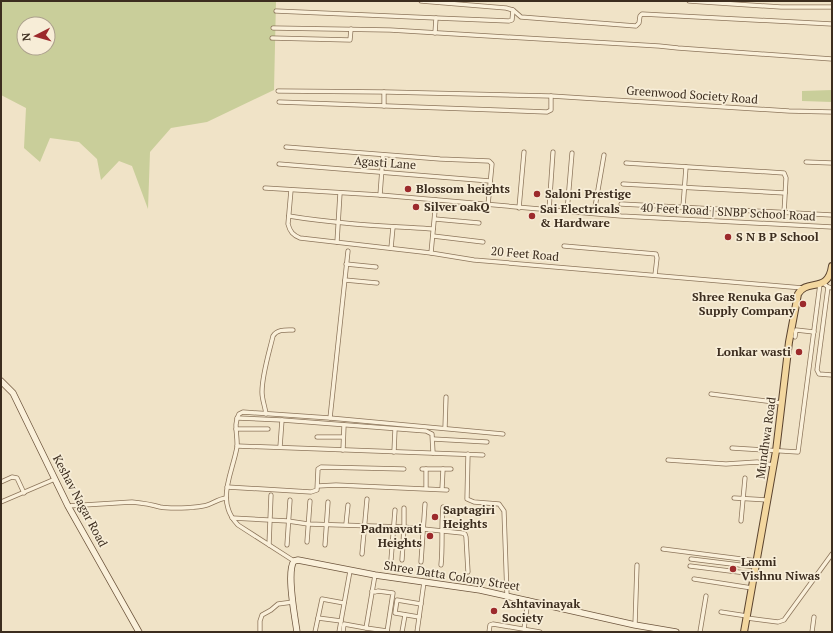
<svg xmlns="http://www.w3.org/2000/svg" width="833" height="633" font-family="'PT Serif',serif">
	<rect width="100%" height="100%" fill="#f0e3c7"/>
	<g fill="#c9ce9a" fill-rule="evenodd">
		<path d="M1,1h275l-2,89 -67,32 -36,6 -21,24 -2,57 -16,-43 -13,-5 -18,19 -4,-21 -18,-17 -29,-4 -10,24 -16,-14 2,-40 -25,-13zM24,24h24v24h-24z"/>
		<polygon points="832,90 832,102 802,101 802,91"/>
	</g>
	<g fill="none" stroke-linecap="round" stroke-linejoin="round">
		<g stroke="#8c755b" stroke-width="5">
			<g id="street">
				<polyline points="421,1 506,8 513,10 521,17 636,26 639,23 640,16 642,14 832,24"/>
				<polyline points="689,1 781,7 832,7"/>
				<polyline points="276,11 436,18 435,33"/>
				<polyline points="436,18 509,21 512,20 513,10"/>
				<polyline points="273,28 390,30 659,46 678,48 832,59"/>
				<polyline points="272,38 350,40 351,29"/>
				<polyline points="278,91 387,92 551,96 789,111 832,112"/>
				<polyline points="279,102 547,112 551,110 551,96"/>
				<polyline points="384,106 384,92"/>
				<polyline points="286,147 440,159 489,161 492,164 488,205"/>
				<polyline points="806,162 832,163"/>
				<polyline points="626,163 784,173 786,178 784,213"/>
				<polyline points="279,164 490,181"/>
				<polyline points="623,184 785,193"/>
				<polyline points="265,188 380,195 621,216 832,227"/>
				<path d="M291,190l-3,34c2,8 5,11 12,14l131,15 43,7 329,28"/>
				<polyline points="380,195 383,155"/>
				<polyline points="621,204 832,215"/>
				<polyline points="683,207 686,167"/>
				<polyline points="519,208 524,152"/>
				<polyline points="549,210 553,152"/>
				<polyline points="567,212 572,153"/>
				<polyline points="594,213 604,155"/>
				<path d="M289,216c47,8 97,10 144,13"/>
				<polyline points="435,219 479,223"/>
				<polyline points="433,236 483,242"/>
				<polyline points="337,242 340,193"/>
				<polyline points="564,246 656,254 657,258 655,275"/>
				<polyline points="391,248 393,227"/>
				<polyline points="431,253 436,200"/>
				<polyline points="346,264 376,267"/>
				<polyline points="345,280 377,283"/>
				<polyline points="823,283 828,287 832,288"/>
				<polyline points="828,287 817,370 819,374 832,375"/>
				<polyline points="795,337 796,330 814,332"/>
				<polyline points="711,394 782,403"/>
				<path d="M266,414c-1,-8 -4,-14 -4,-22 0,-17 7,-39 11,-56 4,-7 13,-6 20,-6"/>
				<polyline points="237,418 282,420 426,431 432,434 433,453"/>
				<polyline points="330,418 348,251"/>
				<polyline points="445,428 446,397"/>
				<polyline points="236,429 268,429"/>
				<polyline points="317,437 343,437"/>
				<polyline points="433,439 487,442"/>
				<polyline points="237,446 483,455"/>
				<polyline points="280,447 282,420"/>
				<polyline points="732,448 798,452 820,284"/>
				<polyline points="343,450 344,425"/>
				<polyline points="394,452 395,429"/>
				<polyline points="468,454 467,499 474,502 499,504 504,511 507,596"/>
				<polyline points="668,460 726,464 757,462 773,465"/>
				<polyline points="422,469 451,469"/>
				<polyline points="1,482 12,477 17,478 24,493"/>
				<polyline points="318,486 336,485 447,490"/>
				<polyline points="227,487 311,492 317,490 318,469 321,467 404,469"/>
				<polyline points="426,488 426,469"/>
				<polyline points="442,489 443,469"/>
				<polyline points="734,498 767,500"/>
				<polyline points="1,502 55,479"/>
				<path d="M68,506l64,-4c10,1 18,2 28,5 11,2 32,1 43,-1 8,-1 14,-7 23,-8"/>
				<polyline points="232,518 288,521 308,524 404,527 462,533 465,534 466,537 468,572"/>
				<polyline points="741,521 745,478"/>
				<polyline points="346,524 348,505"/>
				<polyline points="307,542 310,501"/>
				<polyline points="269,545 271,495"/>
				<polyline points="287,545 290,500"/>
				<polyline points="325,545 328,502"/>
				<polyline points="663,549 757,561"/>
				<polyline points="362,554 367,499"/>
				<polyline points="691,559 756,567"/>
				<polyline points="391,560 395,510"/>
				<polyline points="402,560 404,527 404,508"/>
				<path d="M294,561l-56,-36c-23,-24 -6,-50 -1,-78 1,-11 -4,-23 2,-33l4,-2 87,6 173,16"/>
				<polyline points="421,562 425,504"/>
				<path d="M441,565c2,-19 0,-39 2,-58"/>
				<polyline points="690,566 754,574"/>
				<polyline points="694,579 752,588"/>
				<polyline points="372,591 375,592 378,591 393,593 387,632"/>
				<polyline points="721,612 747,616"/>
				<polyline points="419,617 395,613 397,600 421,604"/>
				<polyline points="318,618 341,621"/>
				<polyline points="747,618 778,622 784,620 832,554"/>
				<polyline points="635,625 637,565"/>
				<polyline points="366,628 387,631"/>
				<polyline points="524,629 528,600"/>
				<polyline points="260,632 260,621 262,615 271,610 278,604 293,602"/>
				<polyline points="315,632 322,599 344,603"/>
				<polyline points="339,632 350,571"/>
				<polyline points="343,632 344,624 366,628 375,575"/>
				<polyline points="402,632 405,615"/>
				<polyline points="417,632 424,582"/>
				<polyline points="489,632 490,625 493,624 540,632"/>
				<polyline points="700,632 706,596"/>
				<polyline points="812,632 814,617"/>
			</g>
		</g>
		<g stroke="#6e563e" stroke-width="7">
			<g id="secondary">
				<polyline points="1,381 13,393 68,506 139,632"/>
				<path d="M297,632c-2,-15 -11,-60 -3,-71l4,-1 77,15 105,15 155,35 41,7"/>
			</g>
		</g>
		<g stroke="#5a432f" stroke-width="8">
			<path id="primary" d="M744,632l32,-181 13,-109 9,-48c9,-16 30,0 34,-28"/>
		</g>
		<use href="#street" stroke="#faf0da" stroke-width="3.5"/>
		<use href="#secondary" stroke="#faf0da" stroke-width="5.5"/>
		<use href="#primary" stroke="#f3d79f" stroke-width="6"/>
	</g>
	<g fill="#9c2a2c" stroke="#f7edd7" stroke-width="1.5">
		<circle cx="408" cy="189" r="4"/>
		<circle cx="537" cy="194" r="4"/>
		<circle cx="416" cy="207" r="4"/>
		<circle cx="532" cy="216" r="4"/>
		<circle cx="728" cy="237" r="4"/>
		<circle cx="803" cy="304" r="4"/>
		<circle cx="799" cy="352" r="4"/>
		<circle cx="435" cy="517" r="4"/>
		<circle cx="430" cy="536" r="4"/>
		<circle cx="733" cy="569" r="4"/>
		<circle cx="494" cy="611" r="4"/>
	</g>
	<g text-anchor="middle" stroke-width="3.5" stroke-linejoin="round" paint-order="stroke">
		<g font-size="12" fill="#3c2d1f" stroke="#f7edd7">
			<text transform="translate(692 95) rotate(4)" y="4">Greenwood Society Road</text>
			<text transform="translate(385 163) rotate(4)" y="4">Agasti Lane</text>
			<text transform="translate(728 212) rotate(3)" y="4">40 Feet Road | SNBP School Road</text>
			<text transform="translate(525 254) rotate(5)" y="4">20 Feet Road</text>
			<text transform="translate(766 438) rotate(-82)" y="4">Mundhwa Road</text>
			<text transform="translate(80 501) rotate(62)" y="4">Keshav Nagar Road</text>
			<text transform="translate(452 576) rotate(9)" y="4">Shree Datta Colony Street</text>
		</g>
		<g font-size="12" font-weight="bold" fill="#3c2d1f" stroke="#f7edd7" text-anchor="start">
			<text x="416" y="193">Blossom heights</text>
			<text x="545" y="198">Saloni Prestige</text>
			<text x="424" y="211">Silver oakQ</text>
			<text x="540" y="213">Sai Electricals<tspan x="540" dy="14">&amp; Hardware</tspan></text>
			<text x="736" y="241">S N B P School</text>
			<text x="795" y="301" text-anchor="end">Shree Renuka Gas<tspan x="795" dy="14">Supply Company</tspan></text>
			<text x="791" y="356" text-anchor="end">Lonkar wasti</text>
			<text x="443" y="514">Saptagiri<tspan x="443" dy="14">Heights</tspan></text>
			<text x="422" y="533" text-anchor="end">Padmavati<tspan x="422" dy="14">Heights</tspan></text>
			<text x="741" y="566">Laxmi<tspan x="741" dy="14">Vishnu Niwas</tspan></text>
			<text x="502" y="608">Ashtavinayak<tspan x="502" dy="14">Society</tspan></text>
		</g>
	</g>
	<rect width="833" height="633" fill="none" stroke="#3c2d1f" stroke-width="4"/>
	<g transform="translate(36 36) rotate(264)"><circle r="19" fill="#f7edd7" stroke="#aca08d"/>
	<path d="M0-3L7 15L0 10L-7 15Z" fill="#9c2a2c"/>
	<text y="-6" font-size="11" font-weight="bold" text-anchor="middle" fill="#3c2d1f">N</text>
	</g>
</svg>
